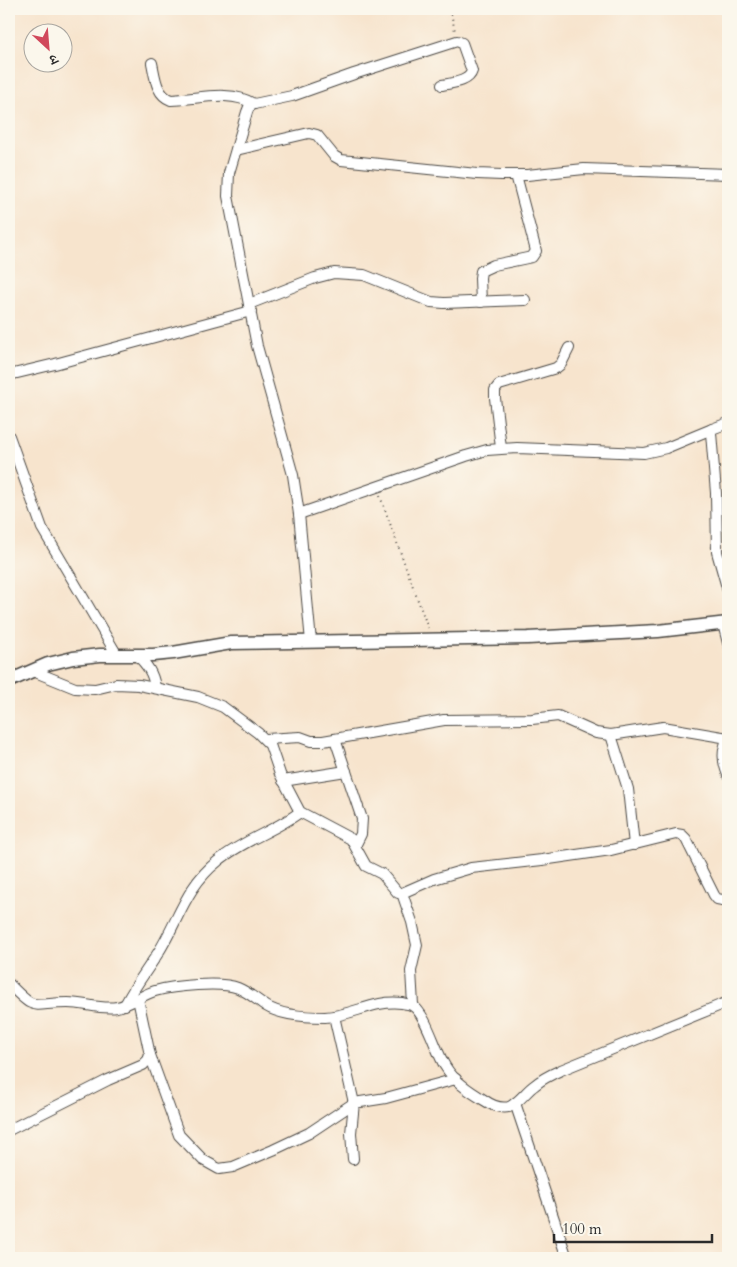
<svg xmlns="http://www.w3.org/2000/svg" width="737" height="1267" font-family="Cardo,'Noto Serif Devanagari',serif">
	<rect width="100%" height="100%" fill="#fbf7ec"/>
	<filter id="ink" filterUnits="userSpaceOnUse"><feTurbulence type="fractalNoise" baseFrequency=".02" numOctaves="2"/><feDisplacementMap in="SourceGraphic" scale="10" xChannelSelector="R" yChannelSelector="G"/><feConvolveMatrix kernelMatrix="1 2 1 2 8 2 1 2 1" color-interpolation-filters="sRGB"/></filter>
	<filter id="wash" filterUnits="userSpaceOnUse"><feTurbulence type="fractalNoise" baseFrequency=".0096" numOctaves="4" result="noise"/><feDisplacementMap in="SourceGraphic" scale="20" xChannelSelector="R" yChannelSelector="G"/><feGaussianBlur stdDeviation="1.12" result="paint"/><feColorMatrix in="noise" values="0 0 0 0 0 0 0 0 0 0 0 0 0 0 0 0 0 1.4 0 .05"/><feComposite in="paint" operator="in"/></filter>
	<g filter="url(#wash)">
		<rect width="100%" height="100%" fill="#f7e4cd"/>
	</g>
	<g filter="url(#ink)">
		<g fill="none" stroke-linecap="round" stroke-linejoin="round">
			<g stroke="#4a4743" stroke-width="12">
				<g id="minor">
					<path d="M152,63c3,13 4,32 19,37 27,-1 59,-11 83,4"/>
					<polyline points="236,150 309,133 317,135 334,156 341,160 477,174 502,175 527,175 584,169 728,174"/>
					<polyline points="481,302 480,278 481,271 494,265 532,257 536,251 516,175"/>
					<polyline points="249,304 315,278 334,273 364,275 431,302 444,303 525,300"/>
					<polyline points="9,375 55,364 251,311"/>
					<polyline points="728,423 712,429 711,433 716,493 717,552 728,591"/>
					<polyline points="9,436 42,528 117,655"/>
					<polyline points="501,448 495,398 495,390 499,385 556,368 561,364 569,348"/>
					<polyline points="299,514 466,456 487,450 517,448 644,453 666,448 712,429"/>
					<polyline points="723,624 728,643"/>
					<path d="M311,642l-12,-128 -6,-39 -36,-129 -29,-150 1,-23 18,-61 2,-5 5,-3 38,-8 62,-22 103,-33 5,2 10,28c-3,11 -20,12 -30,14"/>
					<path d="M137,655c10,10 16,18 18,32"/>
					<polyline points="33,671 75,688 95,689 116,684 139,685 198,697 223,707 258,733 270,745 280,774 300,812 351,839 366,866 382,874 398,893 402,893 434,879 471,868 542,860 611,850 676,834 682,835 686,839 714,895 717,899 728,901"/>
					<polyline points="611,735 628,789 634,845"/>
					<path d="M728,737c-6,14 -6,23 0,38"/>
					<polyline points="266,739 300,737 311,741 323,741 444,720 532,719 558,716 596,733 611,735 663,727 728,738"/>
					<polyline points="335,739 362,819 361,834 356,844"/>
					<polyline points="283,781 346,771"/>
					<polyline points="402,893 412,922 417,945 411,971 413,1005"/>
					<path d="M9,984c28,29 22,19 59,19 17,0 33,7 49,4 14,-3 25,-12 38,-16 18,-5 66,-10 83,-3 10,4 19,12 28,18 16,10 41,11 59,11 27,-1 50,-18 77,-14 3,1 9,1 11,3 13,8 23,46 32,60 9,15 24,25 39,34 7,5 17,9 25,7 10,-4 17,-16 26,-22 8,-7 17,-11 26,-15l167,-68"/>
					<path d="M125,1005c10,-20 21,-33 33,-52 21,-33 27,-66 60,-92 25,-21 57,-30 82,-49"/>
					<polyline points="334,1016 354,1103 351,1133 353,1159"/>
					<polyline points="150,1055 179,1135 203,1160 219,1169 233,1167 273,1150 309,1133 354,1103 386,1098 456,1079"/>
					<polyline points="515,1103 567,1258"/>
					<polyline points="9,1130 108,1080 143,1065 148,1060 150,1055 138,999"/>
				</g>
			</g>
			<g stroke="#4a4743" stroke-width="15">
				<polyline id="tertiary" points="9,681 48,664 73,658 100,655 153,655 173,653 231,643 528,638 658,631 728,623"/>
			</g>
			<g stroke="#4a4743" stroke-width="2" stroke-dasharray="1 4" stroke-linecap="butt">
				<polyline points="450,9 455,31"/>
				<polyline points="380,496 428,628"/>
			</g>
			<use href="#minor" stroke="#fff" stroke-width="10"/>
			<use href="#tertiary" stroke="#fff" stroke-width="12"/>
		</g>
	</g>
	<rect width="737" height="1267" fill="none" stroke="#fbf7ec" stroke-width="30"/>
	<g transform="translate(48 48) rotate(154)"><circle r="24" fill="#fbf7ec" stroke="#a8a59f"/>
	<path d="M0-4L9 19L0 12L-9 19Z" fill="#d1495b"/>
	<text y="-8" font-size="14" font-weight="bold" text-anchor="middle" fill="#2b2b2b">उ</text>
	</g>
	<path d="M554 1234v8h158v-8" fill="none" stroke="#2b2b2b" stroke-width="2.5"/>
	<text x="562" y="1234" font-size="15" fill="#2b2b2b" stroke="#fbf7ec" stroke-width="4" paint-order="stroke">100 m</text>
</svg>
